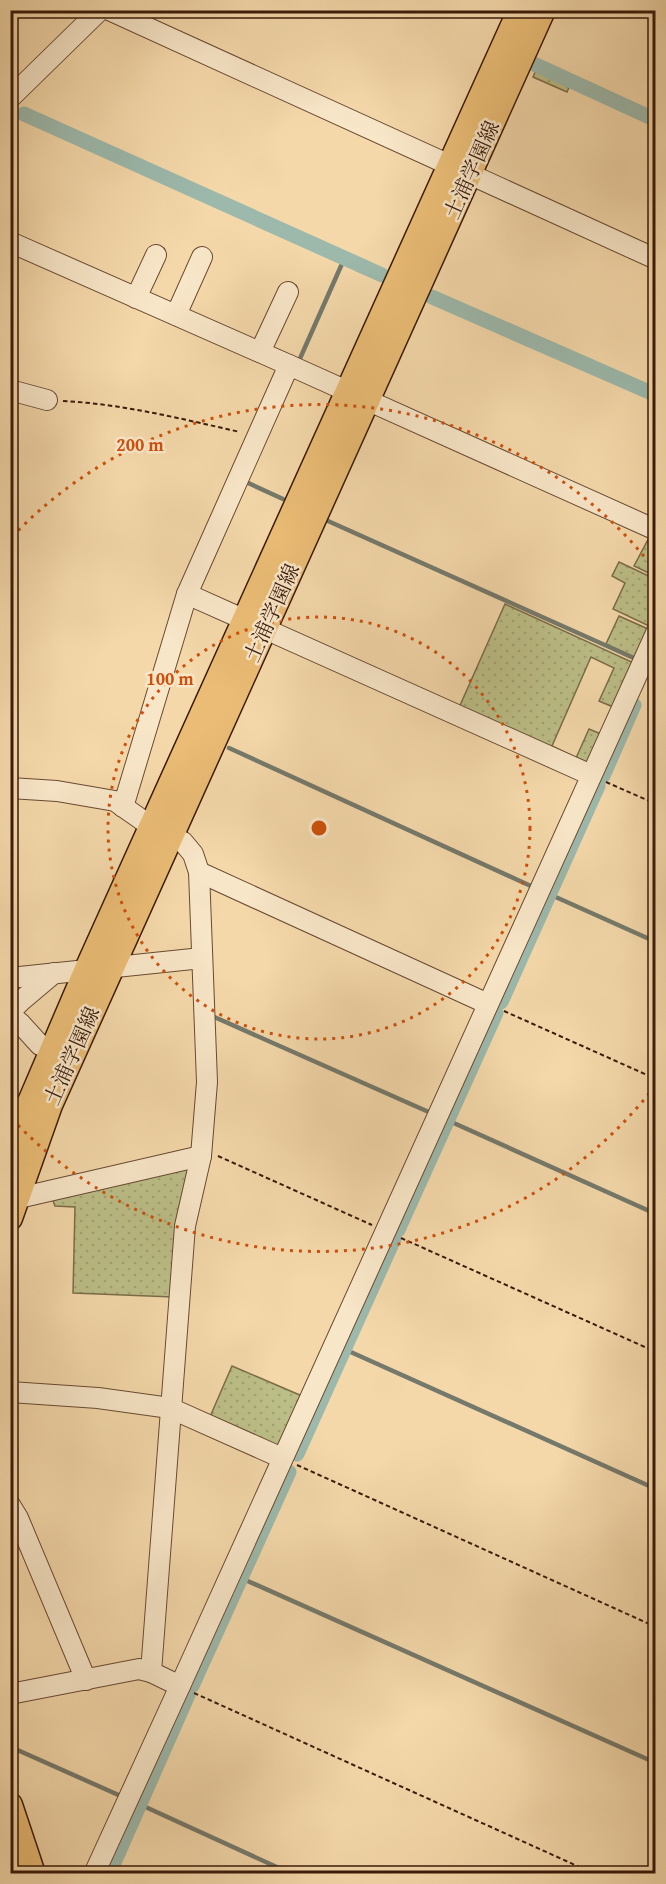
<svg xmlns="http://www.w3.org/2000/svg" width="666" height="1884" font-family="'Gentium Book Plus','Noto Serif JP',serif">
	<defs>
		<pattern id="green-dots" width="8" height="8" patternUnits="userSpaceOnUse" patternTransform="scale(1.5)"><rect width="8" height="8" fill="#bcbe87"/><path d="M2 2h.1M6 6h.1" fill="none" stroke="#a2a373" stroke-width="1.8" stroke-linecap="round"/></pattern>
	</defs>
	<rect width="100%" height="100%" fill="#f4d8aa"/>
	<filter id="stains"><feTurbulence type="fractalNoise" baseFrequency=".00333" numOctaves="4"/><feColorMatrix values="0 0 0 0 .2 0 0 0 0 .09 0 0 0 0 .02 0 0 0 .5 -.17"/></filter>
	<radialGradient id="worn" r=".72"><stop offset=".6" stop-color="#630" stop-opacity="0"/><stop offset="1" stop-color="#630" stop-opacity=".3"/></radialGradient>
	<g fill="url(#green-dots)" stroke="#7b6c48" stroke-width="1.5">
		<polygon points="537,68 571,83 567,92 533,77"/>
		<polygon points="651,534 655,536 655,576 634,566"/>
		<polygon points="619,562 655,579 655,613 649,626 613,609 625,583 612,576"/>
		<polygon points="505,604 634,663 613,707 599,701 614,668 591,657 552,746 576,758 589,729 601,734 585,768 458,710"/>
		<polygon points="619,616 648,629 635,658 606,644"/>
		<polygon points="190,1167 173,1297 73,1293 75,1207 55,1206 52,1198"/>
		<polygon points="232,1366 302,1396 280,1449 209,1419"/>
	</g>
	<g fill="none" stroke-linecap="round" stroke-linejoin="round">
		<g stroke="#75796b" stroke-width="4.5">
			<polyline points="298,363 345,257"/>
			<polyline points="246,482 283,499"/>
			<polyline points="328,521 636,659"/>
			<polyline points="229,748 533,887"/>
			<polyline points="549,894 656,942"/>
			<polyline points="212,1016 431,1113"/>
			<polyline points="447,1120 656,1214"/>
			<polyline points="344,1349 656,1489"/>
			<polyline points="241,1578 656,1763"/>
			<polyline points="10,1736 13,1748 123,1797"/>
			<polyline points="139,1804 292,1874"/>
		</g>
		<g stroke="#9cb9ac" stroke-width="15">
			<polyline points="534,64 656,120"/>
			<polyline points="24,114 382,275"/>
			<polyline points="432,297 656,395"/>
			<polyline points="603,776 634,705"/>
			<polyline points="501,1002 598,786"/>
			<polyline points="398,1230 496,1013"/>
			<polyline points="297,1454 394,1239"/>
			<polyline points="192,1686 289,1472"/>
			<polyline points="109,1874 188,1695"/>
		</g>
		<g stroke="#684a32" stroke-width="22">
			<g id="minor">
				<polyline points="109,10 656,259"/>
				<polyline points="10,98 100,10"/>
				<polyline points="10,242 289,365 656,530"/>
				<polyline points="136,298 156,255"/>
				<polyline points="176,315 202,257"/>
				<polyline points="260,352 288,292"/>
				<polyline points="10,390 47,400"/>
				<polyline points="187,594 591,775"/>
				<polyline points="10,788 57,791 115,801 152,827 183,842 193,854 199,872 207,1082 201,1156 185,1226 151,1672"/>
				<polyline points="123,807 187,594 289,365"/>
				<polyline points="199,872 488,1004"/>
				<polyline points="10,978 202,958"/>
				<polyline points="10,1012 22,1000 54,973"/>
				<polyline points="10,1015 20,1023 40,1045"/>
				<polyline points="10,1200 201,1156"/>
				<polyline points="10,1392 98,1398 170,1408 282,1458"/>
				<polyline points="10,1505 18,1518 86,1680"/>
				<polyline points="10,1694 139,1669 151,1672 180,1686"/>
				<polyline points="94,1874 180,1686 656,633"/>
			</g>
		</g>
		<g stroke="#3a1a0a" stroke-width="27">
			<g id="major">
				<polyline points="10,1156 30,1102 87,969 520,10"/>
				<polyline points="10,1218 50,1105 543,10"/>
				<polyline points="10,1805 33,1874"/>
				<polyline points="10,1873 11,1874"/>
			</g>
		</g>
		<g stroke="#3a1a0a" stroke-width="2" stroke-dasharray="4.5 3" stroke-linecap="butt">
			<path d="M63,401c60,3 119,18 177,31"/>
			<polyline points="606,782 656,804"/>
			<polyline points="504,1011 656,1079"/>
			<polyline points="218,1156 372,1225"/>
			<polyline points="401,1238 656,1352"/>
			<polyline points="297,1465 656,1627"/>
			<polyline points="194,1693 595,1874"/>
		</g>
		<use href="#minor" stroke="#f8e6c8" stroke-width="20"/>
		<use href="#major" stroke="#eabc75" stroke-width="24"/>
	</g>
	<g fill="none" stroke="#ce500c" stroke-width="3" stroke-dasharray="3 6">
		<circle cx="319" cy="828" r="211"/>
		<path d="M655 1086A423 423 0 0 1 12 1119M12 537A423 423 0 0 1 655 570"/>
	</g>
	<g text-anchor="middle" stroke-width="5" stroke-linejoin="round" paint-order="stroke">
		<g font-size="21" fill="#3a1a0a" stroke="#f8e6c8">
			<text transform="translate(472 170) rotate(-66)" y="7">土浦学園線</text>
			<text transform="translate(272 613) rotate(-66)" y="7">土浦学園線</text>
			<text transform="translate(72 1056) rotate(-66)" y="7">土浦学園線</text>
		</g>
	</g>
	<circle cx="319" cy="828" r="9" fill="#ce500c" stroke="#f8e6c8" stroke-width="3"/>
	<g font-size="18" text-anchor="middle" font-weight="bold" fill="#ce500c" stroke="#f8e6c8" stroke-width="5" stroke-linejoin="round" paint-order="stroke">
		<text x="140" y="451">200 m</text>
		<text x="170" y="685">100 m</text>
	</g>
	<rect width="666" height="1884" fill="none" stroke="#f4d8aa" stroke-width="36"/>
	<rect x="12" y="12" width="642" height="1860" fill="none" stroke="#3a1a0a" stroke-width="3"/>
	<rect x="18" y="18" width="630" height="1848" fill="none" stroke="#3a1a0a" stroke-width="1.5"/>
	<rect width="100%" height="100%" filter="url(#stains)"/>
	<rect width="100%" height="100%" fill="url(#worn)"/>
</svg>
